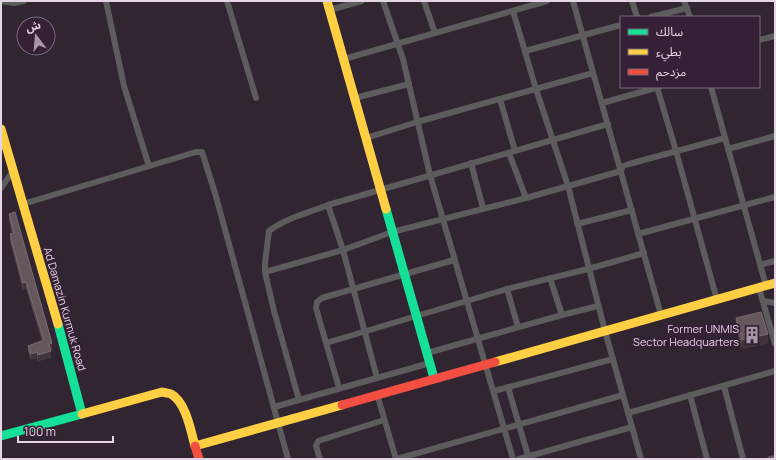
<svg xmlns="http://www.w3.org/2000/svg" width="776" height="460" font-family="Manrope,'Noto Sans Arabic',sans-serif">
	<rect width="100%" height="100%" fill="#312531"/>
	<g fill="none" stroke-linecap="round" stroke-linejoin="round">
		<g stroke="#5c5c5c" stroke-width="6">
			<polyline points="1,1 14,3 24,1"/>
			<polyline points="106,1 124,86 149,166"/>
			<polyline points="227,1 256,98"/>
			<polyline points="383,1 403,59 430,175 513,459"/>
			<polyline points="424,1 435,33"/>
			<polyline points="573,1 661,315"/>
			<polyline points="632,1 637,17"/>
			<polyline points="684,1 690,17"/>
			<polyline points="329,10 362,1"/>
			<polyline points="513,11 536,89 568,186 605,331 641,459"/>
			<polyline points="651,17 687,8"/>
			<polyline points="759,40 775,36"/>
			<polyline points="525,51 621,25"/>
			<polyline points="344,59 547,1"/>
			<polyline points="657,87 676,151 717,300"/>
			<polyline points="711,87 766,286"/>
			<polyline points="355,98 409,84"/>
			<polyline points="500,99 515,151"/>
			<polyline points="602,103 659,87"/>
			<polyline points="366,138 417,122 593,73"/>
			<polyline points="728,149 775,136"/>
			<polyline points="509,153 526,198"/>
			<polyline points="471,163 483,208"/>
			<polyline points="1,188 13,171"/>
			<polyline points="23,204 196,152 202,152 215,193 288,459"/>
			<polyline points="328,205 343,250 377,378"/>
			<polyline points="577,224 632,210"/>
			<polyline points="638,234 775,197"/>
			<polyline points="760,265 775,261"/>
			<polyline points="265,272 343,250 392,232 526,198 621,171 623,166 629,164 725,138"/>
			<polyline points="550,278 562,315"/>
			<polyline points="759,288 775,344"/>
			<polyline points="507,289 518,327"/>
			<polyline points="763,301 775,303"/>
			<polyline points="326,343 507,289 588,269 644,253"/>
			<polyline points="427,353 562,315 598,306"/>
			<polyline points="724,386 743,459"/>
			<polyline points="508,387 529,459"/>
			<polyline points="339,388 316,308 317,302 322,298 454,260"/>
			<polyline points="494,391 613,359"/>
			<polyline points="377,394 396,459"/>
			<polyline points="690,395 707,459"/>
			<path d="M299,400l-25,-89 -9,-39v-9l4,-32c17,-13 39,-18 59,-26l280,-81"/>
			<polyline points="274,407 430,363"/>
			<polyline points="628,413 775,371"/>
			<polyline points="320,459 316,446 318,441 384,420"/>
			<polyline points="397,459 623,395"/>
			<polyline points="519,459 632,427"/>
			<polyline points="770,459 775,458"/>
		</g>
		<g stroke="#16e098" stroke-width="9">
			<polyline points="386,209 434,378"/>
			<polyline points="1,436 82,414 58,324"/>
		</g>
		<g stroke="#ffcf43" stroke-width="9">
			<polyline points="327,1 386,209"/>
			<polyline points="1,129 58,324"/>
			<polyline points="495,362 775,283"/>
			<path d="M82,414l80,-22c3,1 7,1 9,2 15,8 20,38 24,52l147,-41"/>
		</g>
		<g stroke="#f24e42" stroke-width="9">
			<polyline points="342,405 495,362"/>
			<polyline points="195,446 199,459"/>
		</g>
	</g>
	<g fill="#554a4d">
		<polygon points="9,214 52,350 51,350 51,358 38,361 37,358 31,360 28,352 28,346 42,341 26,288 23,290 10,241 10,234 12,234 9,220"/>
		<polygon points="736,318 768,343 742,349 736,327"/>
	</g>
	<g fill="#40353b">
		<polygon points="26,282 26,288 23,290 23,283"/>
		<polygon points="768,334 768,343 742,349 742,340"/>
		<polygon points="52,343 52,350 49,350 49,344"/>
		<polygon points="51,351 51,358 38,361 38,355"/>
		<polygon points="37,352 37,358 31,360 31,354"/>
	</g>
	<g fill="#64585d" stroke="#786c72">
		<polygon points="15,212 52,343 49,344 51,351 38,355 37,352 31,354 28,346 44,340 26,282 23,283 10,234 14,233 9,214"/>
		<polygon points="761,312 768,334 742,340 736,318"/>
	</g>
	<defs>
		<g id="building-bare" transform="scale(1.38)"><path d="M-4-6H4V6H1V3H-1V6H-4ZM-2.5-4.3h1.7v1.8h-1.7ZM.8-4.3h1.7v1.8H.8ZM-2.5-1h1.7V.8h-1.7ZM.8-1h1.7V.8H.8Z" fill="#a597a5" stroke="#352036" stroke-width="2.5" paint-order="stroke"/></g>
	</defs>
	<g fill-rule="evenodd">
		<use href="#building-bare" x="752" y="335"/>
	</g>
	<g text-anchor="middle" stroke-width="3.5" stroke-linejoin="round" paint-order="stroke">
		<g font-size="11" fill="#e3d5e3" stroke="#352036">
			<text transform="translate(65 309) rotate(74)" y="4">Ad Damazin Kurmuk Road</text>
		</g>
		<g font-size="11" fill="#e3d5e3" stroke="#352036" text-anchor="end">
			<text x="739" y="333">Former UNMIS<tspan x="739" dy="13">Sector Headquarters</tspan></text>
		</g>
	</g>
	<rect width="776" height="460" fill="none" stroke="#e3d5e3" stroke-width="4"/>
	<rect x="620" y="16" width="140" height="72" fill="#352036" stroke="#7b687b"/>
	<rect x="628" y="29" width="20" height="6" fill="#16e098" stroke="#7b687b"/>
	<text x="656" y="36" font-size="12" fill="#e3d5e3">سالك</text>
	<rect x="628" y="49" width="20" height="6" fill="#ffcf43" stroke="#7b687b"/>
	<text x="656" y="56" font-size="12" fill="#e3d5e3">بطيء</text>
	<rect x="628" y="69" width="20" height="6" fill="#f24e42" stroke="#7b687b"/>
	<text x="656" y="76" font-size="12" fill="#e3d5e3">مزدحم</text>
	<g transform="translate(36 36) rotate(344)"><circle r="19" fill="#352036" stroke="#7b687b"/>
	<path d="M0-3L7 15L0 10L-7 15Z" fill="#a597a5"/>
	<text y="-6" font-size="11" font-weight="bold" text-anchor="middle" fill="#e3d5e3">ش</text>
	</g>
	<path d="M18 436v6h95v-6" fill="none" stroke="#e3d5e3" stroke-width="2"/>
	<text x="24" y="436" font-size="12" fill="#e3d5e3" stroke="#352036" stroke-width="3" paint-order="stroke">100 m</text>
</svg>
